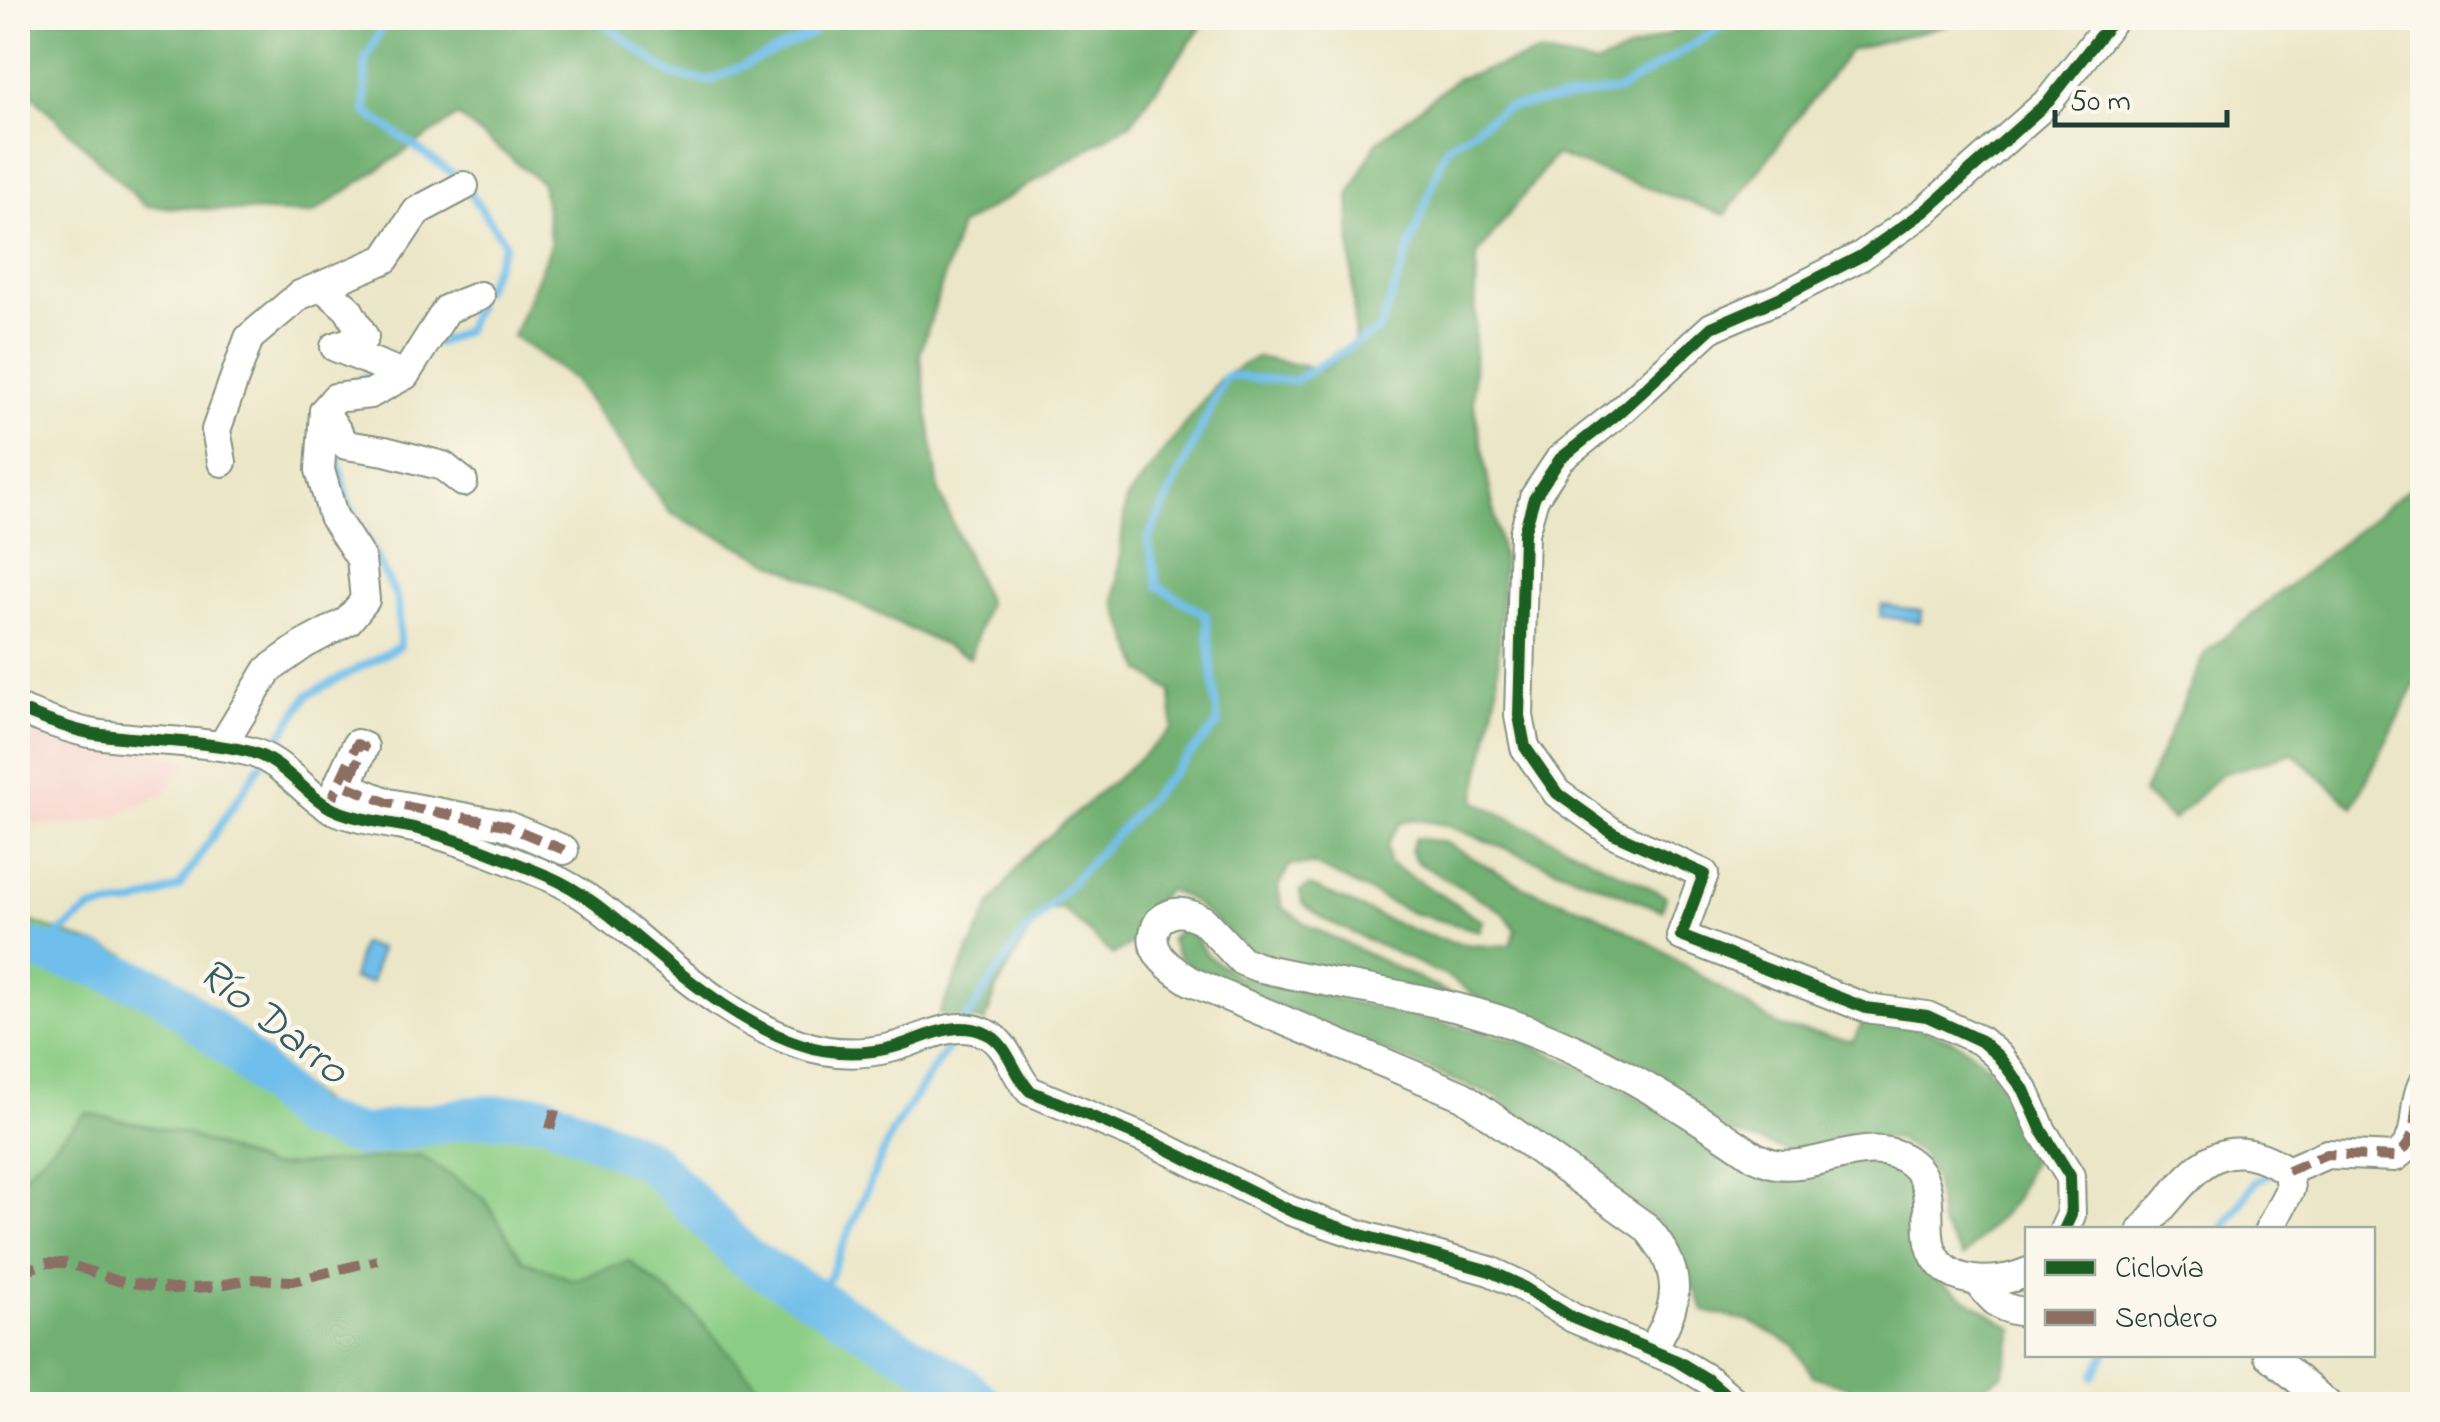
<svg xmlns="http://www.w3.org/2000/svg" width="2440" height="1422" font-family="'Indie Flower',sans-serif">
	<rect width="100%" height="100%" fill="#fbf7ec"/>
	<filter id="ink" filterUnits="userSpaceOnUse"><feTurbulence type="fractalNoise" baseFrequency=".01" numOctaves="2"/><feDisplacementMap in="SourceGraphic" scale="20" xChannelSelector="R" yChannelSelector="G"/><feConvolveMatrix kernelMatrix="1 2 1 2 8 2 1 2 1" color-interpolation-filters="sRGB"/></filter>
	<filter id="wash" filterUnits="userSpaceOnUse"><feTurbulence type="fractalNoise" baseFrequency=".0048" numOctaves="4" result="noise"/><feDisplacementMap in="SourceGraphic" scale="40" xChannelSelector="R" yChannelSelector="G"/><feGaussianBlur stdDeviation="2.25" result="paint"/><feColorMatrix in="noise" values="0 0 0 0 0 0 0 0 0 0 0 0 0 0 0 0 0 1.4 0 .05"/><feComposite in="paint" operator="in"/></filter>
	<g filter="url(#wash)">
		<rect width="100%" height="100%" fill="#ece6c8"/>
		<polygon fill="#f7d0ca" points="18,720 152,751 190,760 162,795 116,816 72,825 23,824 18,822"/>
		<polygon fill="#8ccd85" stroke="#56855c" stroke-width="2.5" points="18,917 126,955 193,1001 331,1110 377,1129 419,1130 542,1121 587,1134 628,1154 663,1185 765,1258 886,1328 997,1404 18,1404"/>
		<g fill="#71b072" stroke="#487653" stroke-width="2.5">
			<polygon points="18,18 1208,18 1131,123 960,226 920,354 939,492 987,602 970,658 670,513 573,379 513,336 551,244 542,183 458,116 312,214 145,206 18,81"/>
			<path d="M1700,18h274l-124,32 -125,165 -170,-60 -78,100 -4,144 30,162 -6,130 -22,110 191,95 -4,14 -216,-85 -33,-6 -14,5 -12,21 2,18 94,58 -3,10 -68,-18 -98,-48h-24l-12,22 4,20 29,20 146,70c-67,-12 -140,-16 -203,-45 -31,-15 -53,-54 -87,-62l-16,17 -10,31 -28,17 -51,-47 -21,3 -44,77 -12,34 -46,-8 53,-111 33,-46 148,-128 -2,-38 -29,-20 -27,-69 11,-102 94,-121 36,-22 68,13 31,-23 -6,-151 27,-53 80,-64 82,-25 57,11 95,-40z"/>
			<polygon points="2422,478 2422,671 2353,807 2293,753 2221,774 2173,820 2143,793 2206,652"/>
			<path d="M1415,838l29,4 84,47 64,23 62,33 126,82 73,14 12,-24c112,20 131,36 167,144l-18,40 -51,56 -23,-34 -6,-45 -12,-24 -26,-15 -33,-1 -73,13 -54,-16 -188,-108 -30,-16 -31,-7 -39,-27 -121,-56 -25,-18 -2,-12 9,-5c65,24 130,68 201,59l6,-15 -13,-18 -86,-50 -7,-11z"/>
			<polygon points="1180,930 1193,934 1207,955 1237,976 1526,1042 1610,1081 1692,1126 1757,1177 1791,1182 1837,1164 1869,1159 1895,1165 1913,1187 1916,1242 1934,1278 2014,1329 2003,1375 1967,1394 1862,1392 1813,1376 1795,1346 1751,1322 1704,1311 1681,1259 1661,1225 1496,1097 1204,977 1179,958 1170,939"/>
			<polygon points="86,1113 186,1134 269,1167 420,1155 484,1198 523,1260 573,1280 629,1261 691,1311 775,1404 18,1404 18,1175 22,1176"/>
		</g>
		<g fill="#70beeb" stroke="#487e90" stroke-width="2.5">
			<polygon points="1882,605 1921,611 1920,622 1880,616"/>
			<polygon points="361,944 380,949 371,983 352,979"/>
		</g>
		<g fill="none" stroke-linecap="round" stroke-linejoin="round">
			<g stroke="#70beeb" stroke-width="8">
				<polyline points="387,18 365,61 366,112 460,179"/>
				<polyline points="597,18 672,75 710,81 811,34 822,18"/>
				<polyline points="468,190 505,243 484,290"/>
				<polyline points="438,343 465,331 476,307"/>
				<polyline points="347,386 375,373"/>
				<polyline points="269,753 308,695 400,646 398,600 347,501 334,448"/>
				<polyline points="37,951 91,909 137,903 179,887 261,764"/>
				<polyline points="966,1020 1023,935 1218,724 1206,615 1158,586 1148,540 1226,376 1294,381 1380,329 1446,148 1505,108 1619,90 1737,18"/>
				<polyline points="2222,1230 2256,1181 2274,1172"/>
				<polyline points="819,1301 892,1132 955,1036"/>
				<polyline points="2093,1376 2105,1354"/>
			</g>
			<polyline stroke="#70beeb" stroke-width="42" points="18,946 94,965 161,991 238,1052 306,1119 361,1136 473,1117 544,1115 650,1161 745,1257 962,1386 982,1404"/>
		</g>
	</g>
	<g filter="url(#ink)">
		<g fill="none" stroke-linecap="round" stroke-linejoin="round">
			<g stroke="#86927e" stroke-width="32">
				<g id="minor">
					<polyline points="322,286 348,309 364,337 335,347 405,375"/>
					<polyline points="324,411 346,445 385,451 443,466 463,482"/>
					<polyline points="222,462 216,430 249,338 300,295 385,259 417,211 464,186"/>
					<path d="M18,709c22,9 48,19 71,24 53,9 106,6 158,18 40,9 59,49 93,61 24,9 50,11 74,16 45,11 93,31 136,49 39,17 71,48 104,75 42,35 94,75 146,92 29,10 60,11 90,4 30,-7 62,-30 95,-15 24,10 28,41 45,58l127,53 134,67 70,24 129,36 30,14 53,33 104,43 33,20 27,23"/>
					<polyline points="222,746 268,670 303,645 348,621 365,600 361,559 333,516 320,470 324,411 335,398 370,394 405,375 447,309 480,296"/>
					<polyline points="328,807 357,744 364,747 347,786 388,803 505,825 564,850"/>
					<path d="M2288,1171l39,-17 68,3c28,-19 15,-46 27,-72"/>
					<polyline points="2064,1230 2071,1215 2070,1176 2042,1131 2024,1090 1998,1056 1981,1041 1927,1016 1866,1008 1681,936 1704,874 1613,833 1557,793 1525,747 1519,716 1524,533 1534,498 1560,459 1617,414 1712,327 1779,298 1861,256 1925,211 2049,101 2114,18"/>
					<path d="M2142,1230c48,-50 71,-108 146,-59l2,18 -21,41"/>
					<path d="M1978,1281c14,20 24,30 50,31"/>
					<path d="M1651,1350c31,-46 32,-81 -5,-123l-183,-131 -273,-115c-22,-14 -48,-32 -31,-60 15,-13 28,-9 44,-1l39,41 15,6c83,20 175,29 255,57 88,31 166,80 242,132 7,3 15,7 22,8 42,7 96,-33 135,-1 25,19 14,54 19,80 10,45 66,43 98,29"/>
					<polyline points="2268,1354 2327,1404"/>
				</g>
			</g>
			<use href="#minor" stroke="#fff" stroke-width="28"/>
			<g stroke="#8d6e63" stroke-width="10" stroke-dasharray="20 10" stroke-linecap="butt">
				<polyline points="328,807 357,744 364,747 347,786 388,803 505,825 564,850"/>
				<polyline points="550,1129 555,1110"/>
				<path d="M2288,1171l39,-17 68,3c28,-19 15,-46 27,-72"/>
				<polyline points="18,1273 47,1263 66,1263 118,1281 172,1289 209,1287 252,1279 293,1281 377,1260"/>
			</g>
			<g stroke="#fbf7ec" stroke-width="19">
				<g id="cycleway">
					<path d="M18,709c22,9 48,19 71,24 53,9 106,6 158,18 40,9 59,49 93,61 24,9 50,11 74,16 45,11 93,31 136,49 39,17 71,48 104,75 42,35 94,75 146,92 29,10 60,11 90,4 30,-7 62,-30 95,-15 24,10 28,41 45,58l127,53 134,67 70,24 129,36 30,14 53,33 104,43 33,20 27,23"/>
					<polyline points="2064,1230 2071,1215 2070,1176 2042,1131 2024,1090 1998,1056 1981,1041 1927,1016 1866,1008 1681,936 1704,874 1613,833 1557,793 1525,747 1519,716 1524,533 1534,498 1560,459 1617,414 1712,327 1779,298 1861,256 1925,211 2049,101 2114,18"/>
				</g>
			</g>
			<use href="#cycleway" stroke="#1b5e20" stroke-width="12"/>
		</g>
	</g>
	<g text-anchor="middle" stroke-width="9" stroke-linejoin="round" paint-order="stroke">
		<g font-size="45" font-style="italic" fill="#335d62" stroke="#fbf7ec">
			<text transform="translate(275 1019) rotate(38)" y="16">Río Darro</text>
		</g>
	</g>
	<rect width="2440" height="1422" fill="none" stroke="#fbf7ec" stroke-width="60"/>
	<rect x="2025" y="1227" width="350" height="130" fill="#fbf7ec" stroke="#a3ada2" stroke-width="2.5"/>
	<rect x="2045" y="1260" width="50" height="15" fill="#1b5e20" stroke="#a3ada2" stroke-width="2.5"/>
	<text x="2115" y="1277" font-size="30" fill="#1f3d34">Ciclovía</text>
	<rect x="2045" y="1310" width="50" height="15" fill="#8d6e63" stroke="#a3ada2" stroke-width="2.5"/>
	<text x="2115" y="1327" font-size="30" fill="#1f3d34">Sendero</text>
	<path d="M2055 110v15h172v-15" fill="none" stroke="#1f3d34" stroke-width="5"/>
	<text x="2070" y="110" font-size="30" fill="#1f3d34" stroke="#fbf7ec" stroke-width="8" paint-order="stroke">50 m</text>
</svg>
